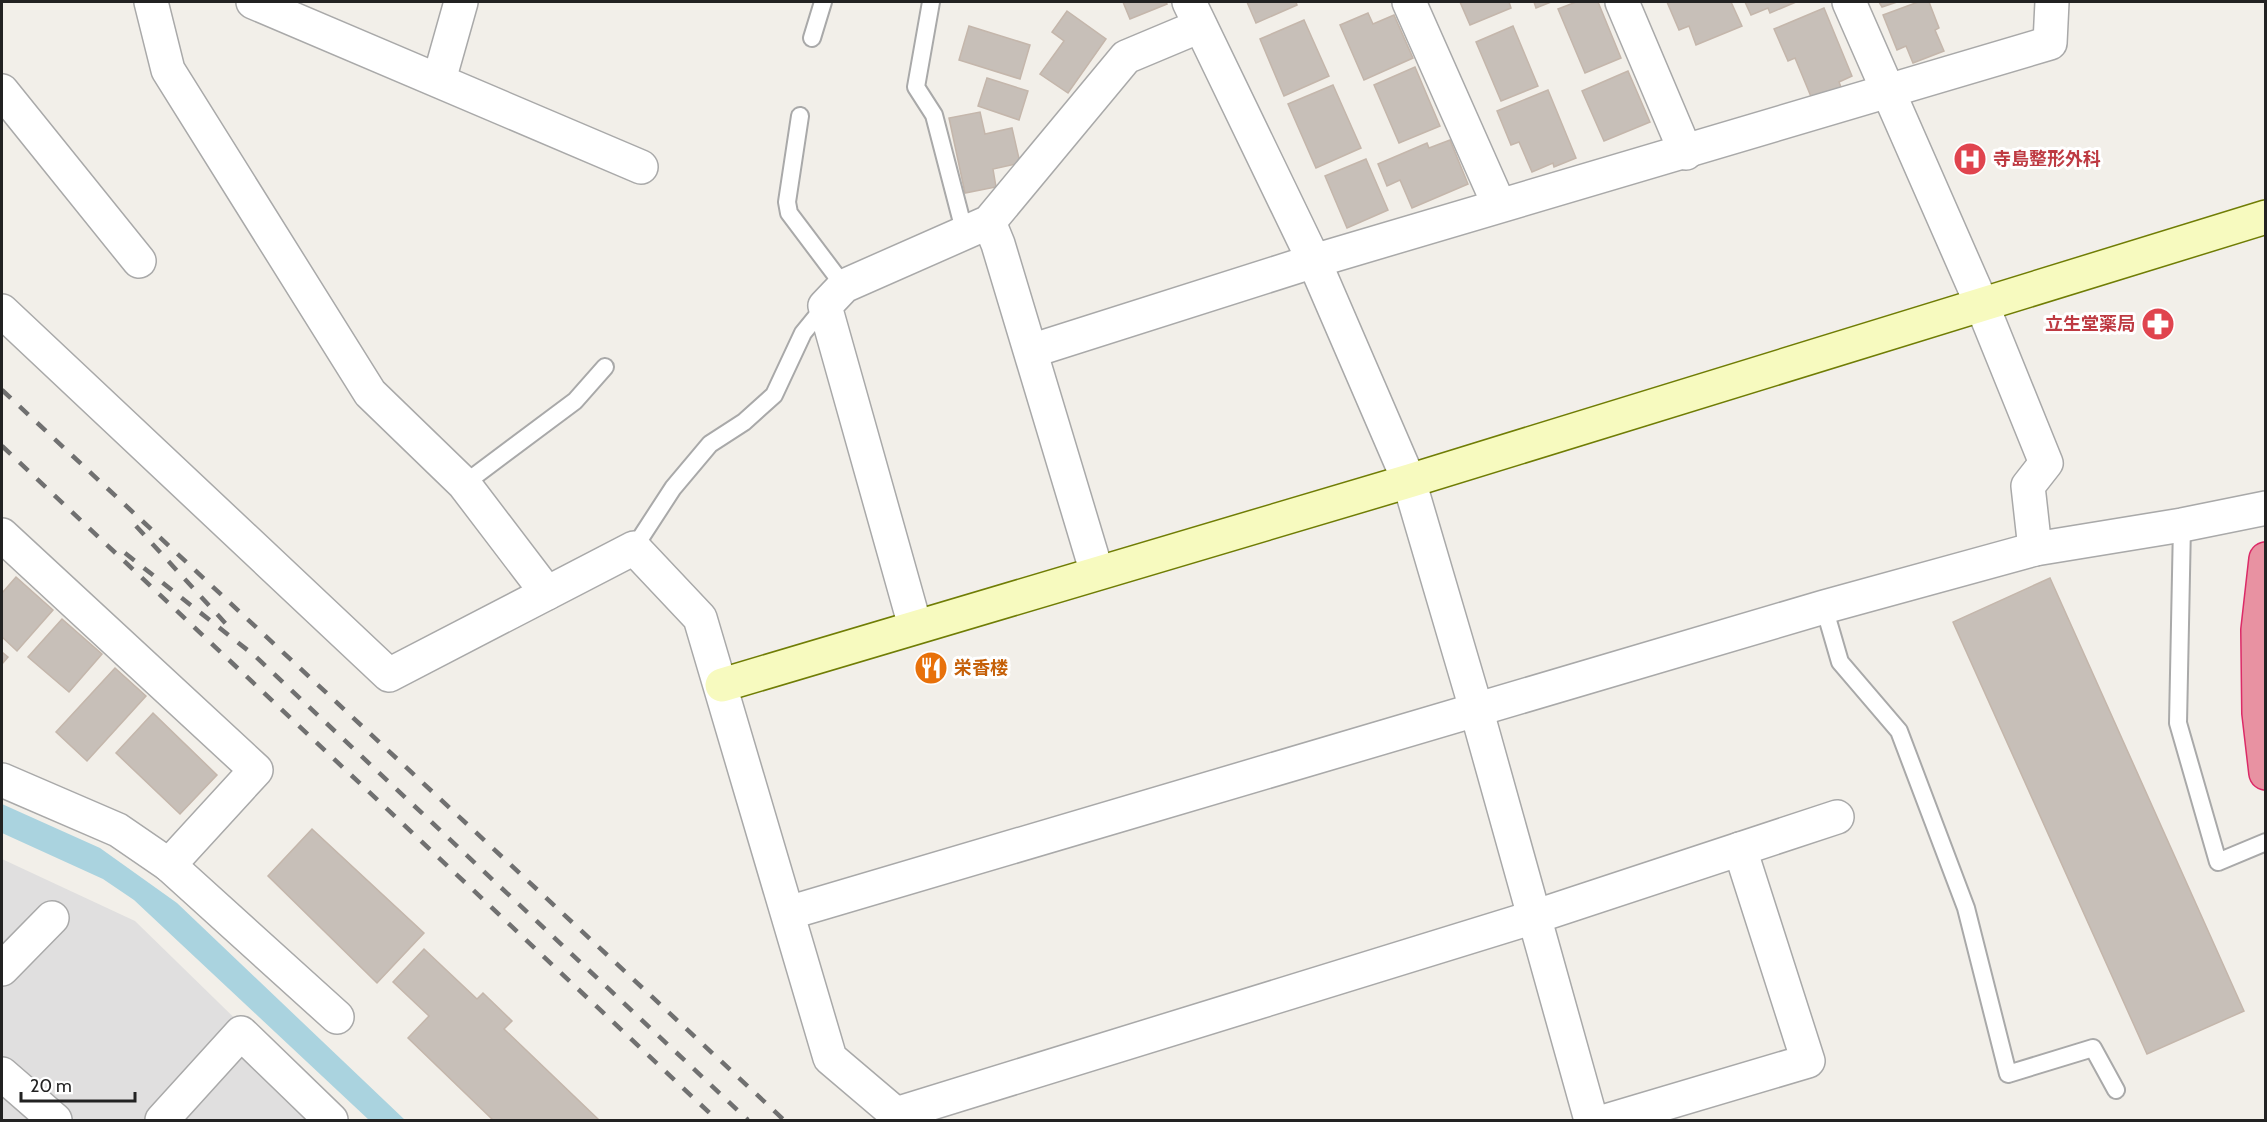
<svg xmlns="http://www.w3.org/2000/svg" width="2267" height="1122" font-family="Cabin,'Noto Sans JP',sans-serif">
	<rect width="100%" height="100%" fill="#f2efe9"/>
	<polygon fill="#e0dfdf" points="2,859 135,921 339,1120 2,1120"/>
	<polygon fill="#aad3df" points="2,804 100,848 177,903 405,1120 369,1120 134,900 103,879 2,833"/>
	<g fill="#c7bfb8" stroke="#c4b6ab" stroke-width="1.5">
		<polygon points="1123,2 1166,2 1167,4 1130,19"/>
		<polygon points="1247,2 1296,2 1297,5 1256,23"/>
		<polygon points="1460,2 1509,2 1511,8 1470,25"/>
		<polygon points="1534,2 1551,2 1536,8"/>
		<polygon points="1576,2 1598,2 1621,58 1585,73 1558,9"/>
		<polygon points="1667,2 1731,2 1742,26 1696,45 1689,26 1679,30"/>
		<polygon points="1745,2 1796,2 1770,13 1768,8 1751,15"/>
		<polygon points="1879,2 1897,2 1882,7"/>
		<polygon points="1918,2 1929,2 1939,28 1935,30 1944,51 1913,63 1906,46 1897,50 1883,15"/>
		<polygon points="1824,8 1852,76 1839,82 1841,87 1812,99 1795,58 1788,61 1774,29"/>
		<polygon points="1067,11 1106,39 1068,93 1040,74 1064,41 1052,32"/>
		<polygon points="1368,13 1373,24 1394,15 1413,58 1364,80 1340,25"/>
		<polygon points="1304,20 1329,76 1284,96 1260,39"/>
		<polygon points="969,26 1030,45 1020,79 959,60"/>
		<polygon points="1513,26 1538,86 1501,101 1476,42"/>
		<polygon points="1415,67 1440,126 1399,143 1374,85"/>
		<polygon points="1628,71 1650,122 1604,141 1582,91"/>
		<polygon points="987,78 1028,91 1019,120 978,106"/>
		<polygon points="1333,85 1361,148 1316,168 1288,104"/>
		<polygon points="1548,90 1576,158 1554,167 1553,163 1532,172 1519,142 1511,145 1497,111"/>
		<polygon points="980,112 985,134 1012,128 1020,163 993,169 996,187 965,193 949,118"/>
		<polygon points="1450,140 1468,184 1412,208 1400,180 1387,186 1378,164 1427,143 1429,148"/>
		<polygon points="1366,159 1388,210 1347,228 1325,176"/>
		<polygon points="16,577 53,610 17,651 2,637 2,593"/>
		<polygon points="2050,578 2244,1011 2147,1054 1953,622"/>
		<polygon points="62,619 102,654 69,692 28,657"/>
		<polygon points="2,652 8,657 2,664"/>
		<polygon points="115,668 146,696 87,761 56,732"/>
		<polygon points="153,713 217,775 180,814 116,753"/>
		<polygon points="312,829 424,933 377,983 268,876"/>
		<polygon points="424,949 477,999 483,993 512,1021 504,1029 599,1120 493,1120 408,1038 429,1016 393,982"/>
	</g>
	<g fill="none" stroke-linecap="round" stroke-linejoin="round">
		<g stroke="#a9a9a9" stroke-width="20">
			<g id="lane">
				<polyline points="931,2 916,87 934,115 965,234"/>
				<polyline points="812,38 823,2"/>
				<polyline points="800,116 787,202 789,213 844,286"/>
				<polyline points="464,484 575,401 605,367"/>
				<polyline points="2182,525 2178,723 2218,862 2266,842"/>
				<polyline points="634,548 673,488 710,444 744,422 774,395 803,333 825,306"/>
				<polyline points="1824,607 1840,662 1899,731 1966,908 2008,1074 2093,1048 2116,1090"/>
			</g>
		</g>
		<g stroke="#a9a9a9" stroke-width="36">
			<g id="street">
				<polyline points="151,2 168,70 370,393 464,484 547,593"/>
				<polyline points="253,2 641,167"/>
				<polyline points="1189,2 1314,261 1409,481 1477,712 1591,1120"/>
				<polyline points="1409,2 1499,205"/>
				<polyline points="1622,2 1686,153"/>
				<polyline points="1849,2 1982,305 2046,463 2028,486 2035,549 2182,525 2266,508"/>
				<polyline points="439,80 461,2"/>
				<polyline points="2,91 139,261"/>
				<polyline points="989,222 998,244 1097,573"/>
				<polyline points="2,311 389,675 634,548 700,618 830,1058 903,1120"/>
				<polyline points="1031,351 1314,261 2050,43 2052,2"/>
				<polyline points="2,535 256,770 169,865"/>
				<polyline points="915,626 825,306 844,286 989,222 1126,57 1200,26"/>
				<polyline points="2,780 118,830 169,865 337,1017"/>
				<polyline points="788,913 1824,607 2035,549"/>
				<polyline points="2,969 52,918"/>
				<polyline points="2,1074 55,1120"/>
				<polyline points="896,1114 1534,917 1837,817"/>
				<polyline points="162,1120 241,1033 331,1120"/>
				<polyline points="1609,1120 1808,1061 1740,849"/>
			</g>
		</g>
		<g stroke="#707d05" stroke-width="36">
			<polyline id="secondary" points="722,685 1409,481 2266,217"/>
		</g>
		<g stroke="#dc2a67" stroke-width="36">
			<polyline id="highway" points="2266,559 2258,630 2259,713 2266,773"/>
		</g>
		<use href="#lane" stroke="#fff" stroke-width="16"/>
		<use href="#street" stroke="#fff" stroke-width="33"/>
		<use href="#secondary" stroke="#f7fabf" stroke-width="33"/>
		<use href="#highway" stroke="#e892a2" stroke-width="33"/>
		<g stroke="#707070" stroke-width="4.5" stroke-dasharray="12 12" stroke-linecap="butt">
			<polyline points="2,390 784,1120"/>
			<polyline points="2,446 717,1120"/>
			<polyline points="136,526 227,625"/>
			<polyline points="125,553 255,656 748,1120"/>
		</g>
	</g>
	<defs>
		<g id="hospital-disc" transform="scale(1.725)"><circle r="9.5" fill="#e0444e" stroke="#fff"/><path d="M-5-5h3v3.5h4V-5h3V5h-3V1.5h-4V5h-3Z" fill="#fff"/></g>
		<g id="pharmacy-disc" transform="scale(1.725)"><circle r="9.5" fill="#e0444e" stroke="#fff"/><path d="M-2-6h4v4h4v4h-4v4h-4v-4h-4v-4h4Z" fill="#fff"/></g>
		<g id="restaurant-disc" transform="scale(1.725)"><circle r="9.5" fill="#e8710a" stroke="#fff"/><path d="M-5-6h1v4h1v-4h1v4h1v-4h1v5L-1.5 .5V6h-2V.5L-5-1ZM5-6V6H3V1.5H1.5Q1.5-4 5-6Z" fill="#fff"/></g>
	</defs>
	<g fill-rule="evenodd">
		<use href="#hospital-disc" x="1970" y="159"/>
		<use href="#pharmacy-disc" x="2158" y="324"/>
		<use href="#restaurant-disc" x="931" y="668"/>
	</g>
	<g text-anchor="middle" stroke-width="6" stroke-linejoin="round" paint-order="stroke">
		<g font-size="18" font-weight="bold" fill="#be3a42" stroke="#fff" text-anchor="start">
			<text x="1993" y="165">寺島整形外科</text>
			<text x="2135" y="330" text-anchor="end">立生堂薬局</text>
		</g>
		<g font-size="18" font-weight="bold" fill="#c56008" stroke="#fff" text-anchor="start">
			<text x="954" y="674">栄香楼</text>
		</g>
	</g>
	<rect width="2267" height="1122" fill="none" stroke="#222222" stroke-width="6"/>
	<path d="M21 1092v9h114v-9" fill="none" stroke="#222222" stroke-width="3"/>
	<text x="30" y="1092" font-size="18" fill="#222222" stroke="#ffffff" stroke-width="4.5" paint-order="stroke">20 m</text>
</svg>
